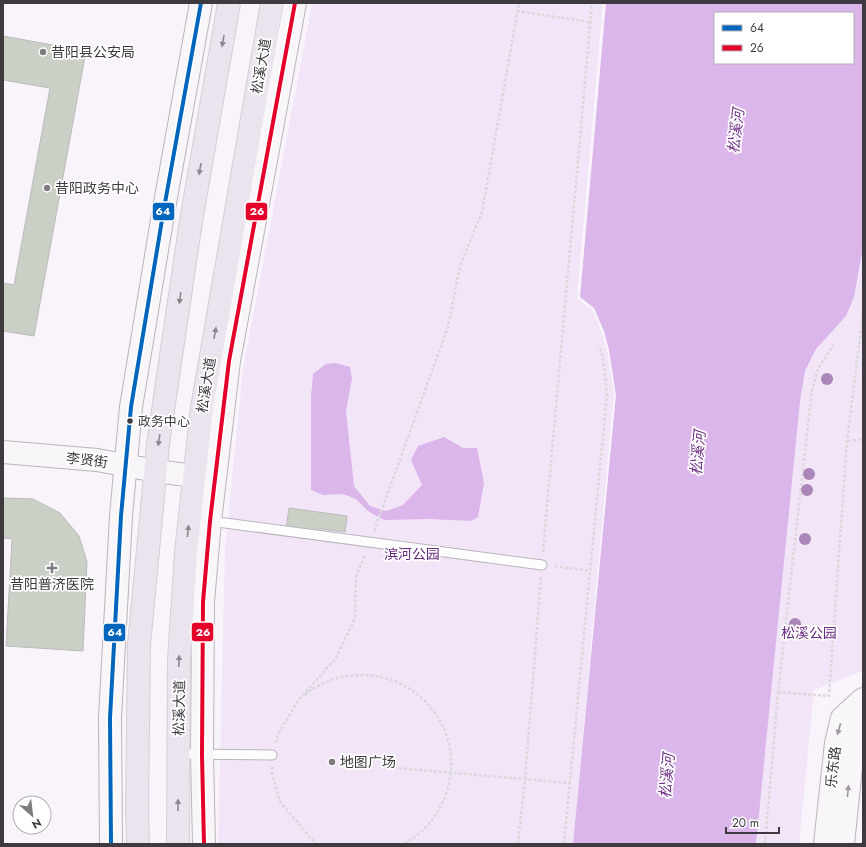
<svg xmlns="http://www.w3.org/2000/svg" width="866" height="847" font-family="Jost,'Noto Sans SC',sans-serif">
	<rect width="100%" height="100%" fill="#f9f4fb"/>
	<g fill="#f2e5f8">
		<polygon points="312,3 603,3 577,298 592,309 602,333 607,350 614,391 573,844 218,844 225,549 243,369"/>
		<polygon points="863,40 863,671 814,690 799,844 736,844 774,402"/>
	</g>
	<g fill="#dab6ea" fill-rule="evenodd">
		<path d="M606,3h257v244l-9,50 -8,19 -30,33 -11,22 -5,30 -44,443h-183l43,-449 -7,-45 -5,-19 -10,-23 -14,-11zM715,13h138v50h-138z"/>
		<polygon points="335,363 350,367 352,379 346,411 354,486 370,506 386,511 403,505 422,485 411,460 418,446 444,437 463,448 477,448 484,483 478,517 471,521 429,519 384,520 368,511 356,499 343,494 323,495 311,490 311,397 313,374 326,364"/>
	</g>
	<g fill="#cad0c5" stroke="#bbb">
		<polygon points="3,36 86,51 34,336 3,331 3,283 14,285 50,88 3,80"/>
		<polygon points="3,498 33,499 60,513 79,536 87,562 83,651 6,646 12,539 3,538"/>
		<polygon points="289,508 347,516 345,532 321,529 321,533 286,529"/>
	</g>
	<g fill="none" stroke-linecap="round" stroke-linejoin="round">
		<g stroke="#b9b5bb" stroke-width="11">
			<g id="lane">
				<polyline points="210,521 542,565"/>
				<polyline points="178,754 272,755"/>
			</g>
		</g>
		<g stroke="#b9b5bb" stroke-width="24">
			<g id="secondary">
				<polyline points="3,452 97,460 156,471 194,476"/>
				<polyline points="111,844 110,718 121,516 131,407 163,214 201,3"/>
				<polyline points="204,844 202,755 203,602 210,521 229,361 295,3"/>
				<polyline points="825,844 836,743 842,718 863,699"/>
				<polyline points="843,844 853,748 858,725 863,721"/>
			</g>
		</g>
		<g stroke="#d2d0d3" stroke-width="24">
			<g id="highway">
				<polyline points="138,844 137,809 139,645 158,444 191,221 229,3"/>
				<polyline points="178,844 179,660 186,552 202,408 272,3"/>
			</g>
		</g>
		<g stroke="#dad8da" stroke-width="2.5" stroke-dasharray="3 2" stroke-linecap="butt">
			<polyline points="517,11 590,22"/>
			<polyline points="848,441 863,439"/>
			<polyline points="374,531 448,327 460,266 482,212 519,3"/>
			<polyline points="543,552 592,3"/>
			<polyline points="555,566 590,571"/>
			<polyline points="778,692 829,696 847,441 863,314"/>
			<path d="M305,695c15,-13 34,-19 53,-20 20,-1 39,5 55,16 41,29 50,83 22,125 -8,12 -19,21 -31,28"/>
			<polyline points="276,743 278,734 298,701 336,658 355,618 356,577 365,554"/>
			<polyline points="272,767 272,773 280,802 316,844"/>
			<polyline points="384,767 570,783"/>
			<polyline points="518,844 525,779 541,577"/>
			<polyline points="564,844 607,394 604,365 600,347"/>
			<polyline points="765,844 778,692 812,390 818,369 833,345"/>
		</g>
		<use href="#lane" stroke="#fefdfe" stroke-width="9"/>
		<use href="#secondary" stroke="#f9f6fa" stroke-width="22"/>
		<use href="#highway" stroke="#ebe3ee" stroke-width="22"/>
		<g stroke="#fff" stroke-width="7">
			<polyline id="bus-1" points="111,844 110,718 121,516 131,407 163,214 201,3"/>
		</g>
		<g stroke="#fff" stroke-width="7">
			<polyline id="bus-2" points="204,844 202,755 203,602 210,521 229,361 295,3"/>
		</g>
		<use href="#bus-1" stroke="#0065bd" stroke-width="4"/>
		<use href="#bus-2" stroke="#e4002b" stroke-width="4"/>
	</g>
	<g fill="#a986b7">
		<circle cx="827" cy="379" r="6"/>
		<circle cx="809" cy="474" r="6"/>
		<circle cx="807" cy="490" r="6"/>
		<circle cx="805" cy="539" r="6"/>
		<circle cx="795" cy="624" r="6"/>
	</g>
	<defs><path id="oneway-solid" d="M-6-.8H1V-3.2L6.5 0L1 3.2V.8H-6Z"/></defs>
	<g fill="#8c868e">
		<use href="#oneway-solid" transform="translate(223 41) rotate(100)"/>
		<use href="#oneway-solid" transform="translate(200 169) rotate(100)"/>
		<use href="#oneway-solid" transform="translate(180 298) rotate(98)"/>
		<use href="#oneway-solid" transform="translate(215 333) rotate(-80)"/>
		<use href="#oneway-solid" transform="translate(159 440) rotate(98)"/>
		<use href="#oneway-solid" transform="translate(188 531) rotate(-84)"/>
		<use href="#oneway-solid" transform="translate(179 661) rotate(-88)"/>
		<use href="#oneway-solid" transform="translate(178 805) rotate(-90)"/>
	</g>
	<g fill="#9c989d">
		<use href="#oneway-solid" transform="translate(839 729) rotate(105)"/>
		<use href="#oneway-solid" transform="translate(848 791) rotate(-84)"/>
	</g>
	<g fill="#7f7b81" stroke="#fff" stroke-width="1.5">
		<circle cx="43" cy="52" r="4"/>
		<circle cx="47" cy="188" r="4"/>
		<path d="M50 562h4v4h4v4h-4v4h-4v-4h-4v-4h4z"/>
		<circle cx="332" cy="762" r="4"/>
	</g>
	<circle fill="#3e3a40" stroke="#fff" stroke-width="1.5" cx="130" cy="421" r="3.5"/>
	<g text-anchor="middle" stroke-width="3.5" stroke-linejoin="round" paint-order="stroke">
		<g font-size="13" fill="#3e3a40" stroke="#fff" text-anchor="start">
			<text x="138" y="426">政务中心</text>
		</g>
		<g font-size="14" fill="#3e3a40" stroke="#fff" text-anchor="start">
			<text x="51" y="57">昔阳县公安局</text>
			<text x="55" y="193">昔阳政务中心</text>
			<text x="52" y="589" text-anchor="middle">昔阳普济医院</text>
			<text x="340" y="767">地图广场</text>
		</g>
		<g font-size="14" fill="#3e3a40" stroke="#fff">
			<text transform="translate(261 66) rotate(-80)" y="5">松溪大道</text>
			<text transform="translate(206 385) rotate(-81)" y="5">松溪大道</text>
			<text transform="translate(87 460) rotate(7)" y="5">李贤街</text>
			<text transform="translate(179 708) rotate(-89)" y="5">松溪大道</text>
			<text transform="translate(833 767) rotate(-83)" y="5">乐东路</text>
		</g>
		<g font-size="14" fill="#682c7f" stroke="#fff">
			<text x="412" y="559">滨河公园</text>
			<text x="809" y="638">松溪公园</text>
		</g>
		<g font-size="15" font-style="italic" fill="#6f3386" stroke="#fff">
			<text transform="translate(736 131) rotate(-83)" y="5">松溪河</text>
			<text transform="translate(698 453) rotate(-85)" y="5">松溪河</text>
			<text transform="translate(667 776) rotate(-85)" y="5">松溪河</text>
		</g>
	</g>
	<g stroke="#fff" stroke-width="1.5">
		<rect x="152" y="202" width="23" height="19" rx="4" fill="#0065bd"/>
		<rect x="245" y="202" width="23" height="19" rx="4" fill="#e4002b"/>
		<rect x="191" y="622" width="23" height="20" rx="4" fill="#e4002b"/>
		<rect x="103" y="623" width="23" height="19" rx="4" fill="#0065bd"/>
	</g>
	<g font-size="11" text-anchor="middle" font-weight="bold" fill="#fff">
		<text x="163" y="215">64</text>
		<text x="257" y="215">26</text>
		<text x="203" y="636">26</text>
		<text x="115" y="636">64</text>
	</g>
	<rect width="866" height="847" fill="none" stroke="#3e3a40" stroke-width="8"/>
	<rect x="714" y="12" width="140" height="52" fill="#ffffff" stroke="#b2b0b3"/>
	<rect x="722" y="25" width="20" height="6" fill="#0065bd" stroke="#b2b0b3"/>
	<text x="750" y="32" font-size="12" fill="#3e3a40">64</text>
	<rect x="722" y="45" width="20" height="6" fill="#e4002b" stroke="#b2b0b3"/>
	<text x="750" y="52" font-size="12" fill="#3e3a40">26</text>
	<g transform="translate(32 815) rotate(152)"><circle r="19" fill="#ffffff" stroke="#b2b0b3"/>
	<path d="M0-3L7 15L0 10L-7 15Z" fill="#7f7b81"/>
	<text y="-6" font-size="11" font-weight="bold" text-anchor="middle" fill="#3e3a40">N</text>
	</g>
	<path d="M726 827v6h53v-6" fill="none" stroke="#3e3a40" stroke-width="2"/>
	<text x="732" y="827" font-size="12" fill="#3e3a40" stroke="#ffffff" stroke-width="3" paint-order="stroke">20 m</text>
</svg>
